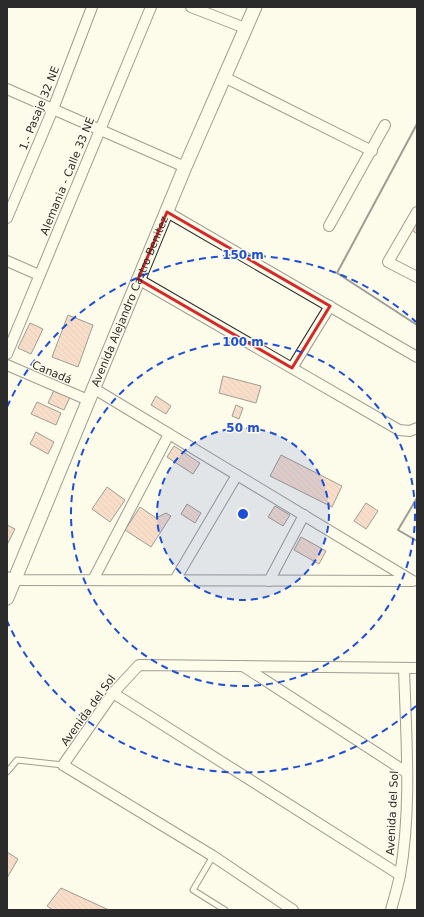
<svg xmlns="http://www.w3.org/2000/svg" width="424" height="917" font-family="'DejaVu Sans',sans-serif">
	<defs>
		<pattern id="building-back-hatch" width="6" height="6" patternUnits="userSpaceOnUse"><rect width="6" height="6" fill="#f2b8a0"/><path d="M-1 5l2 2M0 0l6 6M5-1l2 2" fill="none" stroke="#d09e8a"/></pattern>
	</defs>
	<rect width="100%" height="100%" fill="#fdfbea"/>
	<g fill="url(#building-back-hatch)" stroke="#2b2b2b">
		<polygon points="417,222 417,234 412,230"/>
		<polygon points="68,315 93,325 78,367 52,357"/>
		<polygon points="30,323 43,329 31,354 18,348"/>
		<polygon points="223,376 261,386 256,403 219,393"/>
		<polygon points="55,388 71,395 64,410 48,403"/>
		<polygon points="156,396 171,406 166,414 151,405"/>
		<polygon points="37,402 61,413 56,425 31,414"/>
		<polygon points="236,405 243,408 239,419 232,416"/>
		<polygon points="36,432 54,442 48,454 30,444"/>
		<polygon points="174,446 200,463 193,474 167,457"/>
		<polygon points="281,455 342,486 332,507 270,476"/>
		<polygon points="107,487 125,500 110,522 92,509"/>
		<polygon points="366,503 378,511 366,529 354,521"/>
		<polygon points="187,504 201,513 195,523 181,514"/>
		<polygon points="275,506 290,515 283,526 268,517"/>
		<polygon points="140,507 156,518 166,513 171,516 151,547 125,530"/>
		<polygon points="7,525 15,529 7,545"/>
		<polygon points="301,537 326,551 319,564 294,550"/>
		<polygon points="7,852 18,859 7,878"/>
		<polygon points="61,888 109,910 53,910 47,906"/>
	</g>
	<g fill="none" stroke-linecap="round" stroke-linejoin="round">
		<g stroke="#2b2b2b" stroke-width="7">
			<g id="service">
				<polyline points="7,772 17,760 63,765"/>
				<polyline points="213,856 193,890 225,910"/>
			</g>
		</g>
		<g stroke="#2b2b2b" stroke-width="12">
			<g id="minor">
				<polyline points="191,7 245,28"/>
				<polyline points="224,77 372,151"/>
				<polyline points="7,89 185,167"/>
				<polyline points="167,212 417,357"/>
				<polyline points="417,212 388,262 417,277"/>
				<polyline points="7,218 53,109 92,7"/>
				<polyline points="329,226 385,125"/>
				<polyline points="7,261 39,275"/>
				<polyline points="138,279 399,430 410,431 417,428"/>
				<polyline points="7,354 151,7"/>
				<polyline points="7,365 88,400"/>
				<polyline points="292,368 330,306"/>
				<polyline points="93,388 411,580"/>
				<polyline points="7,577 14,580 413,581"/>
				<polyline points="93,580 169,434"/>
				<polyline points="175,580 237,475"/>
				<polyline points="269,581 304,515"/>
				<polyline points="243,666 406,772"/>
				<polyline points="113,693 400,875"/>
				<polyline points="293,910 213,856 63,765 113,693 139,665 417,668"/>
				<path d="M391,910c3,-12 7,-24 9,-35 12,-68 6,-139 4,-207"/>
			</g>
		</g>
		<g stroke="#2b2b2b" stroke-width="15">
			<g id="tertiary">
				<path id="s1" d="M7,598l178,-431 70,-160"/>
			</g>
		</g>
		<use href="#service" stroke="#fdfbea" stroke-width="5"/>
		<use href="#minor" stroke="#fdfbea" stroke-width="10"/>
		<use href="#tertiary" stroke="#fdfbea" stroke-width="13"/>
		<g stroke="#2b2b2b" stroke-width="2">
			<polyline points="417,124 337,273 417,325"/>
			<polyline points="417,498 398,530 417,541"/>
		</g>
	</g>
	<path d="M0 0H424V917H0ZM167,212l163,94 -38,62 -154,-89z" fill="#fdfbea" fill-opacity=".55" fill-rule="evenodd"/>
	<path fill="none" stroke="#d62828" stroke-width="3" stroke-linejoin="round" d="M167,212l163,94 -38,62 -154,-89z"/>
	<circle cx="243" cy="514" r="86" fill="#1d4ed8" fill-opacity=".12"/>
	<g fill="none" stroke="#1d4ed8" stroke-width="2" stroke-dasharray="7 5">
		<circle cx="243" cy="514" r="86"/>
		<circle cx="243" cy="514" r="172"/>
		<path d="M416 706A259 259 0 0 1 7 621M7 407A259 259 0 0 1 416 322"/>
	</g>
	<g text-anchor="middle" stroke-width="3" stroke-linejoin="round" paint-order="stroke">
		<g font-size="11" fill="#2b2b2b" stroke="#fdfbea">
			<text transform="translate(39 108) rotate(-68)" y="4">1.- Pasaje 32 NE</text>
			<text transform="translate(67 176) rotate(-68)" y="4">Alemania - Calle 33 NE</text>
			<text dy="4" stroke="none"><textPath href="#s1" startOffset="321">Avenida Alejandro Castro Benitez</textPath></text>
			<text transform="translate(52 372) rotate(23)" y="4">Canadá</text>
			<text transform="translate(88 710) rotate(-54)" y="4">Avenida del Sol</text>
			<text transform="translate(392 813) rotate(-87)" y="4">Avenida del Sol</text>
		</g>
	</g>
	<circle cx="243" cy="514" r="6" fill="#1d4ed8" stroke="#fdfbea" stroke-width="2"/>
	<g font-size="12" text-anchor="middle" font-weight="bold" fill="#1d4ed8" stroke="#fdfbea" stroke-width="3" stroke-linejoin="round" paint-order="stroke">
		<text x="243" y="259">150 m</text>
		<text x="243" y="346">100 m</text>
		<text x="243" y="432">50 m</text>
	</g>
	<rect width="424" height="917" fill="none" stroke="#2b2b2b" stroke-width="16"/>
</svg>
